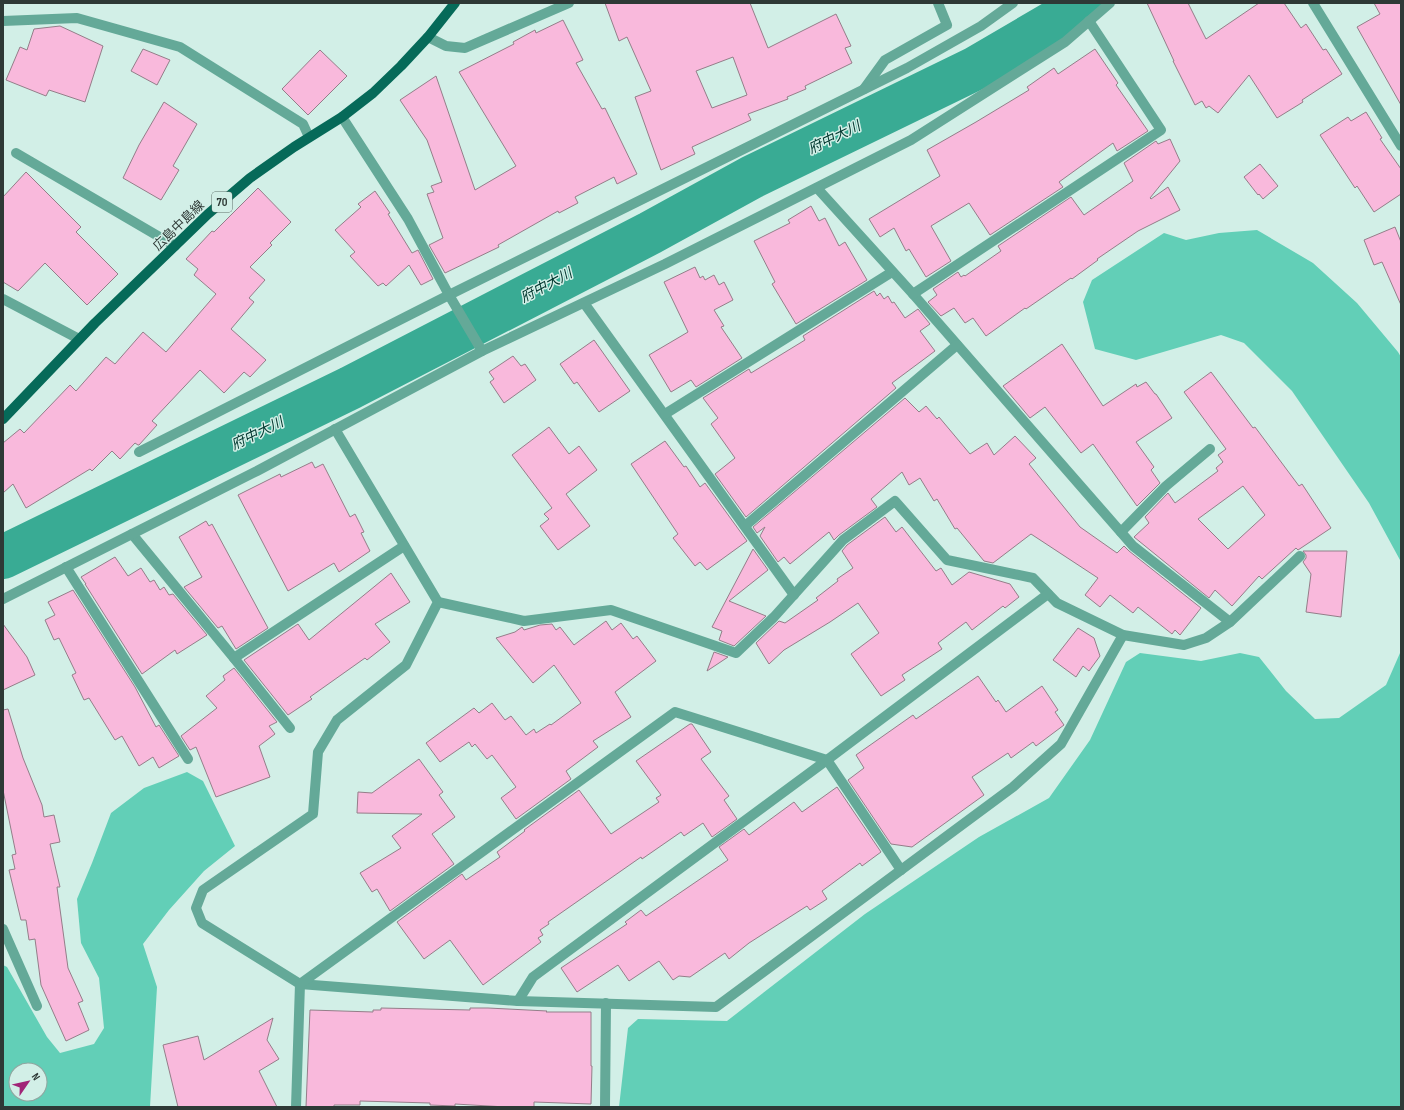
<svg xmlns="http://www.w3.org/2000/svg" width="1404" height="1110" font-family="'Sofia Sans Condensed','Noto Sans JP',sans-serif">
	<rect width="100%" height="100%" fill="#d2efe7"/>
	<g fill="#62cfb7" fill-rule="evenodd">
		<polygon points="1257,230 1313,263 1357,303 1398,352 1401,357 1401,570 1400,560 1369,503 1292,391 1244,343 1221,335 1136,360 1095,349 1083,302 1092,280 1164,233 1186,240 1219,233"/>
		<polygon points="1401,647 1401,1107 619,1107 628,1028 638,1019 727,1021 865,914 979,837 1049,798 1090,740 1126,662 1140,653 1201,661 1240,653 1259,657 1286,691 1315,719 1339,718 1386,685 1400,653"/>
		<path d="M187,772l16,9 32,65 -31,25 -35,39 -26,34 14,43 -7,120h-147v-142l4,2 40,70 13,16 34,-9 10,-16 -5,-50 -18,-35 -4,-44 15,-36 19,-50 33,-25zM16,1070h24v24h-24z"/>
	</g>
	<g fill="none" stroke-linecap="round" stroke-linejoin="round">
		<polyline stroke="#39ab94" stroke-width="44" points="3,557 350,388 650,233 752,177 976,68 1070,13 1083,3"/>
	</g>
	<g fill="#f9b9dc" stroke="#947e89" fill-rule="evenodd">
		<path d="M605,3h145l18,45 68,-34 15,32 -6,2 7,15 -47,23 1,3 -19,8 1,2 -40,15 3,6 -59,27 3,7 -34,16 -26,-73 16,-6 -24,-54 -8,4zM733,57l14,38 -35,13 -16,-37z"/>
		<polygon points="1147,3 1188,3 1206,39 1259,3 1284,3 1301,28 1306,24 1323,50 1326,49 1342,74 1302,100 1303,102 1277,118 1249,75 1218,113 1209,106 1206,108 1202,101 1195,105 1173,61 1174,61"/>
		<polygon points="1374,3 1401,3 1401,105 1357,27 1380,14"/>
		<polygon points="563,20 583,60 576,63 602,109 605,108 637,174 617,184 614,177 575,197 578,203 559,213 558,211 498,245 499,247 445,273 429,245 443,238 427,194 434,192 431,186 442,182 427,140 400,100 436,76 475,190 516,166 459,72 514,44 513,42 535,30 536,33"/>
		<polygon points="60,26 103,46 85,102 49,90 46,96 6,80 20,47 27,50 34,29"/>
		<polygon points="143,49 170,60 157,85 131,71"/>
		<polygon points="1095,49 1118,83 1116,85 1148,131 1117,151 1113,143 1059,182 1063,187 990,235 969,203 931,226 951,261 926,277 909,249 906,251 894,228 880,237 869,219 940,176 927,150 976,122 1029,90 1027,87 1054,68 1058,74"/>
		<polygon points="320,50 347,76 308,115 282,89"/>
		<polygon points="164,102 197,124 173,166 179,170 161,200 123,178 139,145"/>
		<polygon points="1366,112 1382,138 1380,139 1401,169 1401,194 1374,212 1357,186 1355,188 1320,135 1348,117 1351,121"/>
		<polygon points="1170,139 1180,161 1150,198 1151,199 1168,187 1180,210 1138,231 1097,259 1098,260 1072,279 1071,278 1026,309 1025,308 986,336 973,318 965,323 954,308 941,316 928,302 937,295 933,289 958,272 961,277 964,275 965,276 1001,251 998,246 1071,197 1084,215 1133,181 1124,163 1156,141 1158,144"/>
		<polygon points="1260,164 1278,186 1263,199 1259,194 1258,195 1244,177"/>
		<polygon points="26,172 81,227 76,232 118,274 87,305 45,263 18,291 3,282 3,197"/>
		<polygon points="258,188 291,222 270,243 272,245 250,267 265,280 249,298 254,302 231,329 266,360 250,377 244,372 224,393 200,370 152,421 157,425 139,445 138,445 135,443 120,459 112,451 92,471 90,469 26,508 13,484 3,493 3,443 20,429 24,433 70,385 76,391 106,357 115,364 143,332 166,352 216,294 194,275 198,269 186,259 212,231 214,232"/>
		<polygon points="375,191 390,213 388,214 412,253 418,250 433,279 421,285 409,265 386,286 383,283 378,286 350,256 355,252 335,230 361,207 358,204"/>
		<polygon points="811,206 819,221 825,218 839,246 845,242 867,280 796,324 772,284 775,282 754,241 790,223 788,220"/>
		<polygon points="1395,227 1401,242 1401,305 1382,262 1374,265 1364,240"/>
		<polygon points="695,267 700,278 703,276 705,280 714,275 719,285 724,282 733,300 714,310 724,326 721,327 742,358 696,387 691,380 671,392 649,355 688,332 664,282"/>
		<polygon points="874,291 877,296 880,293 884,299 888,296 892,303 894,302 905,318 918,309 930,324 920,331 935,351 892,383 896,388 746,517 715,474 735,458 711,424 718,418 703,398 749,369 751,373 805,340 803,336"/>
		<polygon points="594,340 630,391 599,412 577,382 574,384 560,364"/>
		<polygon points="1062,344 1103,406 1136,384 1137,387 1146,382 1155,394 1156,394 1172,418 1136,442 1154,467 1151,470 1160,483 1137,506 1093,444 1081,453 1045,407 1030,418 1003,386"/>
		<polygon points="513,356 521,366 525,364 536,380 504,403 490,382 494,379 489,372"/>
		<path d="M1211,372l42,56 2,-1 44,59 3,-2 29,44 -33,22 -2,-2 -34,31 -3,-3 -27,30 -17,-16 -6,8 -75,-61 15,-14 -4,-6 23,-24 7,10 43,-32 -2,-3 7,-6 -5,-7 8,-6 -42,-57zM1243,486l22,29 -37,34 -30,-30z"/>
		<polygon points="905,398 919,412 926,406 937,419 939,417 970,454 987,443 994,455 1015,436 1036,458 1029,464 1080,527 1117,553 1124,546 1129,551 1201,608 1180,635 1175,630 1172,634 1138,607 1133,613 1110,595 1100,607 1085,595 1098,578 1031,534 993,563 984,561 957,528 955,529 937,499 934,501 920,478 909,485 902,472 871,499 877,507 839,535 834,540 829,532 790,564 784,557 778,562 760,536 765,527 757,533 753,527"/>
		<polygon points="549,427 569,454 579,446 597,470 566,494 590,526 558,550 540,526 549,519 544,514 552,508 512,455"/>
		<polygon points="665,441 684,467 686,466 700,487 705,483 747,541 707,570 700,562 695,566 673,538 678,534 631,464"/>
		<polygon points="312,462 315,468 323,464 350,517 355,514 364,532 361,533 370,551 339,572 334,563 288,591 238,495 280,474 281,477"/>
		<polygon points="885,517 896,532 902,527 936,571 941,568 952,585 969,572 1010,584 1019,597 1005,608 1003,606 972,630 966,622 938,643 942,649 902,675 905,680 881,696 851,654 879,633 858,603 830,622 784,650 769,664 756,643 779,621 785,623 818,600 816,598 838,581 837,579 853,568 842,551 847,545"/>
		<polygon points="206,521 209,526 212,524 268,628 236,649 222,626 218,628 184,587 202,577 179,537"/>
		<polygon points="753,549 768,570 729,601 766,616 734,646 719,640 722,631 712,627"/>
		<polygon points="1303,551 1347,551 1341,617 1306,612 1311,574 1303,562 1306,558 1306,555"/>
		<polygon points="115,557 128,576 141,568 150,582 154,580 160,590 164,587 169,595 173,594 207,635 177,654 175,650 142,674 85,584 86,584 81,577"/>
		<polygon points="391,573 410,602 375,624 390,642 367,660 365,658 310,697 312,699 288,715 244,660 298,624 309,640"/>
		<polygon points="73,590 135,687 156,727 159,725 179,756 159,768 153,757 139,766 122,736 115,740 89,698 84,700 72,675 76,673 59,638 54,640 45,620 55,615 48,602"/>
		<polygon points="606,621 612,630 621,623 633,639 637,636 656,661 615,692 631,717 593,741 598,747 566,771 571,779 516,819 501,798 516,787 492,755 487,759 475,744 472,747 469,742 440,762 426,743 474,708 479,713 492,703 505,720 511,716 526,735 534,729 536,733 550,724 551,725 581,703 554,665 533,683 496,638 515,632 522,627 524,630 540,625 552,624 556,630 560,627 574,645"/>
		<polygon points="3,624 27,657 35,675 3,690"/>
		<polygon points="1078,628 1094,638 1100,656 1089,671 1083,666 1076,677 1053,660"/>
		<polygon points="714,652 728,657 707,671"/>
		<polygon points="234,668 277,722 269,726 275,734 259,746 270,777 216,797 196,747 190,750 181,736 217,708 206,696 225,680 223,676"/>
		<polygon points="978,676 996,702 998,700 1006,712 1042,686 1058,710 1055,712 1064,725 1036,746 1033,742 1011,758 1008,753 972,777 984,795 912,847 891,844 848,780 864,768 856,755 913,715 916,719"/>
		<polygon points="8,709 23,758 42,805 44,817 54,815 60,842 50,844 60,887 57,887 68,968 83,1001 78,1003 89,1030 66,1041 41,985 35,939 29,940 26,920 21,920 9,870 15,869 12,855 16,854 3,790 3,710"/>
		<polygon points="690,724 692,724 711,752 701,759 729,796 724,800 737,819 712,837 703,823 684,836 681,832 642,859 641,857 548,922 549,924 540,930 543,935 538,938 541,942 483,985 450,940 424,959 397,922 462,874 466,880 500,857 497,852 525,831 524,830 579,790 611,834 659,802 656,798 661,795 636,761"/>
		<polygon points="419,759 443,792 439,795 455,817 432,834 454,864 390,911 377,889 372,892 360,873 401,848 392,836 422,814 357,813 358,792 372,793"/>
		<polygon points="837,787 881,852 862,866 860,863 822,891 827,899 810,910 807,906 749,943 729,959 725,953 690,977 679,976 673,980 659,961 629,981 618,965 577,992 561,968 627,924 625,922 641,910 646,916 728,860 719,847 744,829 749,835 794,802 802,812"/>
		<polygon points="381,1008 470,1010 470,1008 488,1008 547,1011 546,1012 591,1012 591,1066 592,1066 591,1104 534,1102 534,1107 506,1107 455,1104 455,1106 430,1105 430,1103 360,1101 360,1105 334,1105 334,1107 306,1107 310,1010 373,1012 373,1010 381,1010"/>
		<polygon points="273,1018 267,1040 279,1059 259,1071 277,1107 178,1107 163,1045 198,1036 204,1060"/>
	</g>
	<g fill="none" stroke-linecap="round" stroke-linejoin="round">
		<polyline stroke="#64a998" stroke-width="10" points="16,153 175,246"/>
		<g stroke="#64a998" stroke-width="10">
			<polyline points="1313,3 1401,146"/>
			<polyline points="3,21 77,18 180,47 303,124 309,137"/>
			<polyline points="428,37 446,46 465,48 569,3"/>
			<polyline points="864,89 885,60 947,25 938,3"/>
			<polyline points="342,117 408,219 449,295 482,351"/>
			<polyline points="817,188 913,294 1133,546 1230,622"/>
			<polyline points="913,294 1161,130 1089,21"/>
			<polyline points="3,299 79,339"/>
			<polyline points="584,303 794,595"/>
			<polyline points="665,414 892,272"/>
			<polyline points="335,429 438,602 406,665 337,720 318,752 313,814 203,890 196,908 202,923 300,984 518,1001 716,1007 1013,787 1061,744 1123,635"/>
			<polyline points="139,452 449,295 907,68 981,26 1013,3"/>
			<polyline points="745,526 957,345"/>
			<polyline points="1121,532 1166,486 1210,449"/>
			<polyline points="132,534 234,658 290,728"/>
			<polyline points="66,567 188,759"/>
			<polyline points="3,599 257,471 482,351 665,264 911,140 1065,42 1110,3"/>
			<polyline points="438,602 524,621 611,610 736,653 774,617 843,540 895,501 947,560 1033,578 1057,603 1123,635 1184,645 1206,638 1230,622 1300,556"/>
			<polyline points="234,658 404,546"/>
			<polyline points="3,929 37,1006"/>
			<polyline points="518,1001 533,977 827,760 1048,594"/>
			<polyline points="296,1107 300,984 675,712 827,760 901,870"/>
			<polyline points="605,1107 606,1003"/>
		</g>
		<polyline stroke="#066a59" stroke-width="10" points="3,419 95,323 208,214 250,178 294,147 342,117 373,93 401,66 428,37 455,3"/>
	</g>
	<g text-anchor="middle" stroke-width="3" stroke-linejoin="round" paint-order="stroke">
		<rect fill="#d2efe7" stroke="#5f706b" stroke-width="1" x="212" y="192" width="20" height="20" rx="3"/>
		<g font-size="12" font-weight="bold" fill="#2e3936">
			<text x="222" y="206">70</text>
		</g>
		<g font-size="13" fill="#2e3936" stroke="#d2efe7">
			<text transform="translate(178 225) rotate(-44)" y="5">広島中島線</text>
		</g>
		<g font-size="14" font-style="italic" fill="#01362d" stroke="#d2efe7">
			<text transform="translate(834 137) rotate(-26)" y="5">府中大川</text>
			<text transform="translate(546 285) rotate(-28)" y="5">府中大川</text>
			<text transform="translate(257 433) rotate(-26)" y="5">府中大川</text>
		</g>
	</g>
	<rect width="1404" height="1110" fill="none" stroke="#2e3936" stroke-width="8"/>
	<g transform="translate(28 1082) rotate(56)"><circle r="19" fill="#d2efe7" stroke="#90a6a0"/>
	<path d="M0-3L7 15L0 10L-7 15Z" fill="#a12477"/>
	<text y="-6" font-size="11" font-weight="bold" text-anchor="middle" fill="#2e3936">N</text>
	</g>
</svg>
